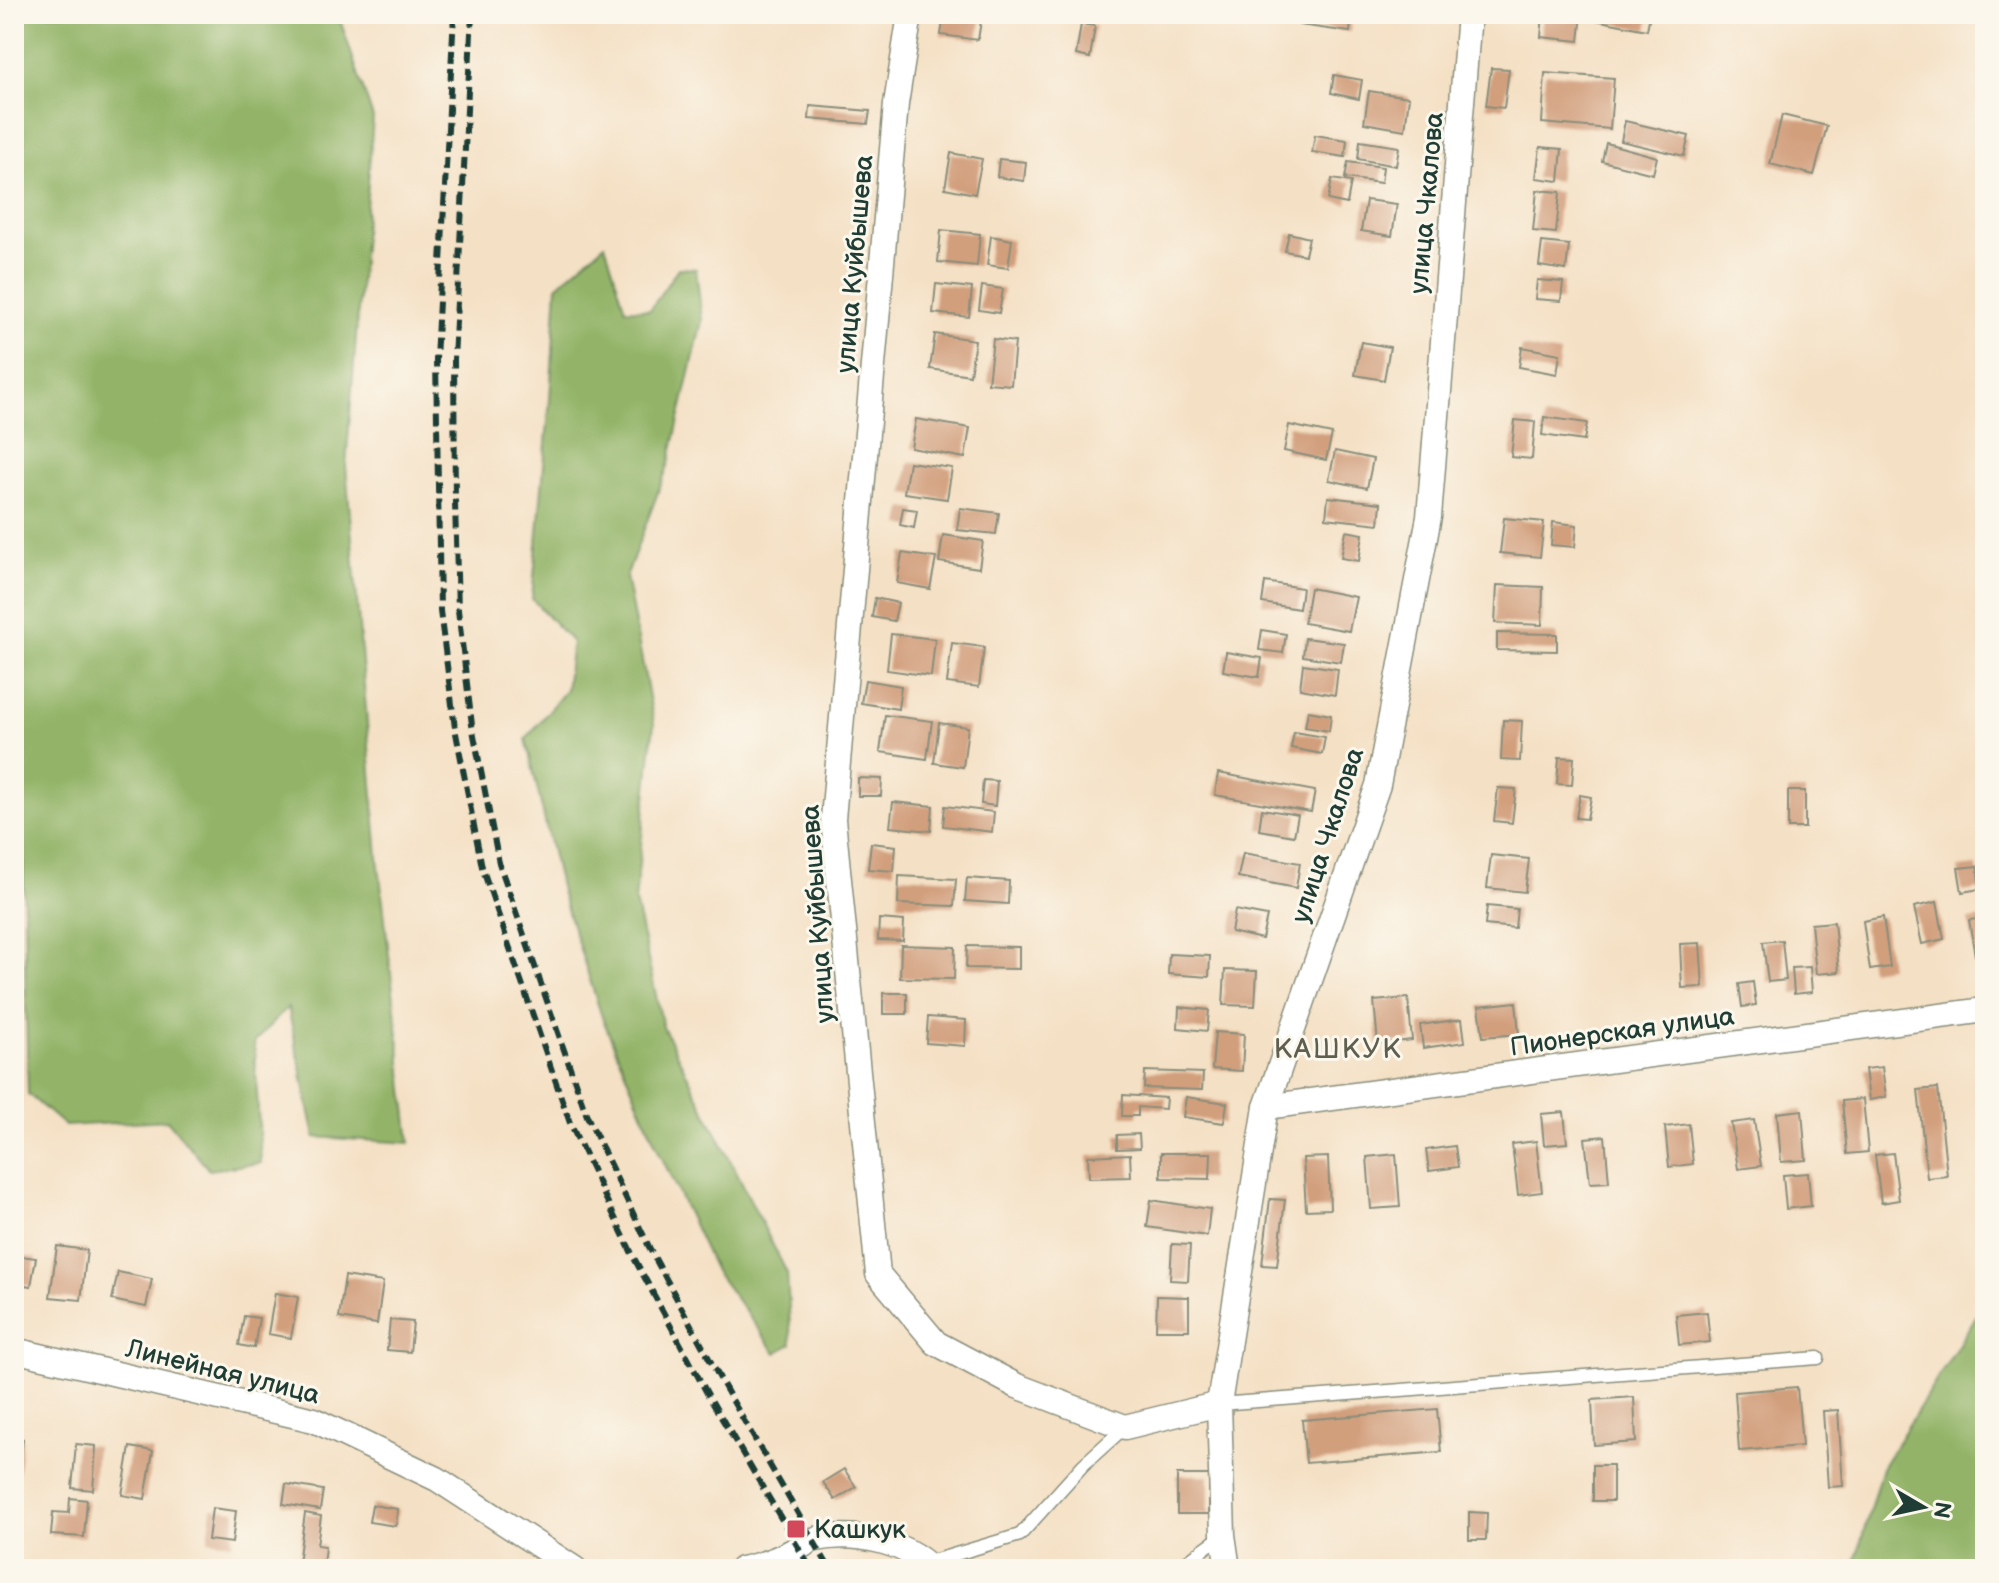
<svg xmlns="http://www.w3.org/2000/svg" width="1999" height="1583" font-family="'Balsamiq Sans',sans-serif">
	<rect width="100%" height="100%" fill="#fbf7ec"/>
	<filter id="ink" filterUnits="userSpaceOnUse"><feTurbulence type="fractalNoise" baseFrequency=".0125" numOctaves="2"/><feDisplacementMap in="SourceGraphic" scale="16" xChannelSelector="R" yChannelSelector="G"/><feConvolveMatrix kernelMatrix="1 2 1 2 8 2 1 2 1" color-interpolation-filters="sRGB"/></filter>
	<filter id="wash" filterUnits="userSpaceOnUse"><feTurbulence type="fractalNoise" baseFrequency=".006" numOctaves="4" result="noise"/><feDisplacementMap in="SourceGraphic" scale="32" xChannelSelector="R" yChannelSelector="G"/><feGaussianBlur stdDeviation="1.8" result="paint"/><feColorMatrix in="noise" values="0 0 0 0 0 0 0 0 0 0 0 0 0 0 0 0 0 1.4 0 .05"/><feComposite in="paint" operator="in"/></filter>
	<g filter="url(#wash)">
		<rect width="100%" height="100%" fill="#f4e0c4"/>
		<g fill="#93b468" stroke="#59784e" stroke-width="2">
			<polygon points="14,14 338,14 373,118 346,466 378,857 410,1143 315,1137 288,1007 254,1042 261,1163 209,1170 167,1120 65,1126 28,1094 21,775 14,716"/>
			<polygon points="605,244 625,309 650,310 678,268 696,269 702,321 669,463 626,577 654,723 635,901 663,1027 787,1273 791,1344 776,1353 715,1271 656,1145 602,1017 561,891 526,739 566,690 572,642 532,599 550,399 557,286"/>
			<polygon points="1985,1302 1985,1569 1853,1569 1882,1468"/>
		</g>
		<g id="blocks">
			<g fill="#d29f7d">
				<polygon points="1301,14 1352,14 1350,32 1299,25"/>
				<polygon points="1543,14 1582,14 1579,41 1541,37"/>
				<polygon points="1586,14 1650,14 1647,30 1585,18"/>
				<polygon points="944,15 981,21 978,40 941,35"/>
				<polygon points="1081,24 1095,26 1090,58 1076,55"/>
				<polygon points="1491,68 1509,69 1504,108 1486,106"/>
				<polygon points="1545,73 1614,78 1610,129 1542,123"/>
				<polygon points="1334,75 1362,80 1359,99 1331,93"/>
				<polygon points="1369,91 1409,97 1405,130 1364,123"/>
				<polygon points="810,106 870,111 868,124 809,119"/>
				<polygon points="1782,115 1827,126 1814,175 1770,164"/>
				<polygon points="1625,121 1689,136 1684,156 1621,141"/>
				<polygon points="1315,135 1347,140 1345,157 1312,152"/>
				<polygon points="1360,141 1399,147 1396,166 1358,159"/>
				<polygon points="1606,143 1657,157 1653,174 1602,161"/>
				<polygon points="1540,147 1562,149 1559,181 1536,178"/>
				<polygon points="951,153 982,159 975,194 945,188"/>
				<polygon points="999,159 1026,162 1024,181 997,177"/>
				<polygon points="1348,162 1383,167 1381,183 1345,178"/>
				<polygon points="1332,179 1351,182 1347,204 1328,200"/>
				<polygon points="1537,190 1560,192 1556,233 1533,231"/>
				<polygon points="1366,200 1397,204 1392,236 1361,231"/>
				<polygon points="941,230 980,234 977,266 938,262"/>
				<polygon points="1289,233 1309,238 1305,255 1285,251"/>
				<polygon points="991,236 1012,240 1008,268 987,265"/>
				<polygon points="1542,242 1569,245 1566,270 1539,266"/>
				<polygon points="1537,280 1563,282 1561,301 1535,299"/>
				<polygon points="936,284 972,288 969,317 933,313"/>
				<polygon points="982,286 1003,289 999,313 979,310"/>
				<polygon points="935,334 975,340 970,375 930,369"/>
				<polygon points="993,339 1015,342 1011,385 988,383"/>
				<polygon points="1361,342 1390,347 1384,380 1355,375"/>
				<polygon points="1522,347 1560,354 1557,374 1519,367"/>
				<polygon points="1544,417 1587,423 1584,441 1542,435"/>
				<polygon points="916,419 970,428 965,458 911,448"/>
				<polygon points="1515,420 1535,422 1532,459 1511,457"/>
				<polygon points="1289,425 1332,434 1326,460 1284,451"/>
				<polygon points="1335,451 1373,459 1367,488 1329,480"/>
				<polygon points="909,462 952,468 947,499 904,493"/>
				<polygon points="1328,497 1381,503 1379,524 1326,518"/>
				<polygon points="903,508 917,510 914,528 900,525"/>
				<polygon points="960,508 999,513 996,534 957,530"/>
				<polygon points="1504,518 1544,522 1540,557 1500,553"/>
				<polygon points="1553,522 1577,525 1575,547 1551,545"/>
				<polygon points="1346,531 1363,534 1359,561 1341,558"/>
				<polygon points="943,535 983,541 979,568 939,562"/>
				<polygon points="902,553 936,558 930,589 897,583"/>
				<polygon points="1265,582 1302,588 1299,609 1262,603"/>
				<polygon points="1497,585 1543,587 1542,625 1495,623"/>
				<polygon points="1310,588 1356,597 1349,631 1304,623"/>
				<polygon points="875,598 898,603 894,621 872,617"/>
				<polygon points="1262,630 1286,634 1283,653 1259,650"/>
				<polygon points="1497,633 1557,634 1557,651 1497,650"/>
				<polygon points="891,634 935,639 931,676 887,670"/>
				<polygon points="1305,638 1344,643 1341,662 1303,656"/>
				<polygon points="952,643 984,647 979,687 947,683"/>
				<polygon points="1226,652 1262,658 1259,677 1223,671"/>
				<polygon points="1303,664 1338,669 1335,695 1300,689"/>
				<polygon points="865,680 901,686 898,709 861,703"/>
				<polygon points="1308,711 1331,715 1329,731 1305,727"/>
				<polygon points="885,715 932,721 927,759 880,752"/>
				<polygon points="1503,720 1522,721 1520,761 1501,760"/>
				<polygon points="939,723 968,727 963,767 934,763"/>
				<polygon points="1294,732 1325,737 1322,754 1291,748"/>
				<polygon points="1559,757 1574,758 1572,785 1557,784"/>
				<polygon points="1218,773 1315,791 1311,812 1215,795"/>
				<polygon points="858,778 882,779 881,796 858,796"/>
				<polygon points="983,780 997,781 995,806 981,804"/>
				<polygon points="1498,788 1516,789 1512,823 1494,821"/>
				<rect x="1788" y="791" width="17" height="37"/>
				<polygon points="1580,795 1591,797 1587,819 1576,818"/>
				<polygon points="893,802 933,806 931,831 890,827"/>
				<polygon points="945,806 994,812 992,832 943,826"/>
				<polygon points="1262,809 1298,815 1294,836 1259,830"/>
				<polygon points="871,843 896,846 894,871 868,869"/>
				<polygon points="1243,853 1300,863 1296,888 1238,877"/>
				<polygon points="1491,855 1529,859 1525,892 1487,888"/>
				<polygon points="1977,866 1980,889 1962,892 1958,868"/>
				<polygon points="899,876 956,879 954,906 898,904"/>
				<polygon points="967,878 1009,881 1008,904 965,901"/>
				<polygon points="1937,902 1944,939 1922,944 1914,907"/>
				<polygon points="1487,906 1517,909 1515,928 1485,925"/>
				<polygon points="1235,910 1267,916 1262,939 1231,932"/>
				<polygon points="1883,917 1890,967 1870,970 1863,921"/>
				<polygon points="1985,918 1985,955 1975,956 1969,920"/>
				<polygon points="879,919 904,921 903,941 878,940"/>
				<polygon points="1834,922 1839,972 1816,974 1811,924"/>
				<polygon points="1782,940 1786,980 1768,982 1763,942"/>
				<polygon points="1700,943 1703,987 1682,988 1680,944"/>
				<polygon points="901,945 955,947 954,979 900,978"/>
				<polygon points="967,946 1019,947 1019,969 966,968"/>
				<polygon points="1169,954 1210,956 1209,977 1168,974"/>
				<polygon points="1810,967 1812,992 1794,994 1792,968"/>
				<polygon points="1225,970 1257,971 1255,1006 1223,1005"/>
				<polygon points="1753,982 1756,1005 1742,1007 1739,984"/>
				<rect x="883" y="993" width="24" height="21"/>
				<polygon points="1408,998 1412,1040 1378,1044 1374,1001"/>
				<polygon points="1516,1002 1519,1034 1483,1037 1479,1006"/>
				<polygon points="1179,1007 1209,1010 1207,1031 1178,1028"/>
				<polygon points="928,1017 966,1020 965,1046 926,1043"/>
				<polygon points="1462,1019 1465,1042 1423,1048 1420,1025"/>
				<polygon points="1215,1032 1244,1034 1242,1071 1212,1069"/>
				<polygon points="1882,1067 1886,1097 1869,1100 1865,1069"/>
				<polygon points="1145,1071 1203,1073 1202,1090 1144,1088"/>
				<polygon points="1938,1088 1947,1176 1927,1178 1918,1090"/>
				<polygon points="1123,1095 1166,1098 1165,1109 1138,1107 1138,1116 1122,1116"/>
				<polygon points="1186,1097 1227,1103 1224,1123 1183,1117"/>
				<polygon points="1863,1099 1868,1152 1847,1154 1842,1101"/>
				<polygon points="1802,1110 1806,1160 1781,1162 1777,1113"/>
				<polygon points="1564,1112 1567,1143 1544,1145 1541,1114"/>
				<polygon points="1754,1120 1761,1166 1738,1169 1731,1123"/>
				<polygon points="1689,1124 1693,1164 1669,1167 1665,1127"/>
				<polygon points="1139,1134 1140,1148 1117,1149 1117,1135"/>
				<polygon points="1605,1136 1609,1182 1590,1183 1585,1138"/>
				<polygon points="1536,1141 1542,1192 1518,1195 1512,1144"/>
				<polygon points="1455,1146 1458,1167 1429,1171 1426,1150"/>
				<polygon points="1161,1153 1211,1153 1210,1179 1161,1178"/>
				<polygon points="1893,1153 1899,1200 1881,1203 1875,1155"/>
				<polygon points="1130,1154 1131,1177 1089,1178 1088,1156"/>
				<polygon points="1396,1154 1400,1207 1371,1209 1367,1157"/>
				<polygon points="1328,1157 1330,1209 1306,1210 1303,1158"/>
				<polygon points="1808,1173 1811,1206 1786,1209 1783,1175"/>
				<polygon points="1270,1199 1285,1200 1277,1266 1262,1265"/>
				<polygon points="1151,1200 1210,1209 1207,1236 1147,1227"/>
				<polygon points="1172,1244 1190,1245 1188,1281 1170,1280"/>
				<polygon points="57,1246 87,1250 81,1300 50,1297"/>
				<polygon points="21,1256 36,1258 31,1286 17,1284"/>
				<polygon points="118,1272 152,1279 146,1307 112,1300"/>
				<polygon points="345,1276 383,1282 377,1324 339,1318"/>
				<polygon points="275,1293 298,1297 291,1338 268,1334"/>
				<polygon points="1157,1296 1189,1297 1189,1330 1156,1330"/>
				<polygon points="1707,1312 1710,1342 1679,1345 1676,1315"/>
				<polygon points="244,1316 259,1318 254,1348 239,1345"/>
				<polygon points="390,1320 413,1322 410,1352 387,1350"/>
				<polygon points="1797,1387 1802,1446 1739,1451 1735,1392"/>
				<polygon points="1634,1397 1636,1442 1594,1445 1592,1400"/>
				<polygon points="1437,1409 1441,1452 1306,1463 1302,1420"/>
				<polygon points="1838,1410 1843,1486 1828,1487 1823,1411"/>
				<polygon points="14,1438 23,1439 16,1491 14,1491"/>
				<polygon points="76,1444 96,1446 93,1490 72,1488"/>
				<polygon points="130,1447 153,1451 145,1499 122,1495"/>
				<rect x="1593" y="1465" width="20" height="36"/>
				<polygon points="844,1469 856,1487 835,1500 823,1482"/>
				<rect x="1177" y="1475" width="32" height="39"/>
				<polygon points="286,1484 323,1490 320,1510 283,1504"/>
				<polygon points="70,1498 87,1500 84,1537 51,1535 53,1512 69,1513"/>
				<polygon points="372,1505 398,1509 396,1526 369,1522"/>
				<polygon points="212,1508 236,1511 232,1543 208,1540"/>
				<polygon points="1469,1512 1487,1513 1486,1540 1469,1540"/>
				<polygon points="305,1513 321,1516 317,1545 325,1546 323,1566 298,1563"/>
			</g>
		</g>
	</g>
	<g filter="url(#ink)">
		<use href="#blocks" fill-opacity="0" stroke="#8a8e7c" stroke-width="2"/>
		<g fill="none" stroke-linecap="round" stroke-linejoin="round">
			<g stroke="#8a8e7c" stroke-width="15">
				<g id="lane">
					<polyline points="1219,1404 1818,1358"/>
					<polyline points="926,1563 1020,1535 1083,1465 1125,1427"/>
					<polyline points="1176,1569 1223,1535"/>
				</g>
			</g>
			<g stroke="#8a8e7c" stroke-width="27">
				<g id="street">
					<polyline points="910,14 896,104 833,819 878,1274 936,1343 1017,1386 1125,1427 1219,1404"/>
					<polyline points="1266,1107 1985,1010"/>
					<polyline points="14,1350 314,1420 437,1479 575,1569"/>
					<path d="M742,1569c20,-4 41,-12 58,-22 6,-3 10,-7 16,-8 39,-8 88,2 116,30"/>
					<polyline points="1228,1569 1223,1535 1219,1404 1266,1107 1378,785 1429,517 1469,14"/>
				</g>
			</g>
			<use href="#lane" stroke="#fff" stroke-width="12"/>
			<use href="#street" stroke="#fff" stroke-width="24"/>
			<g stroke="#1f3d34" stroke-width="6" stroke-dasharray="12 6" stroke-linecap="butt">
				<polyline points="454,14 436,359 440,611 455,728 482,867 570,1123 634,1258 708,1395 811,1569"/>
				<polyline points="472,14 454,359 455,503 458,610 472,725 499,863 587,1116 651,1251 724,1386 830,1569"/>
			</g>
		</g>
	</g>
	<rect fill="#d1495b" stroke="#fbf7ec" stroke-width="3" x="786" y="1519" width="20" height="20" rx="4"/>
	<g text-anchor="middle" stroke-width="6" stroke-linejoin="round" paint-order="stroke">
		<g font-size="26" fill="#1f3d34" stroke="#fbf7ec">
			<text transform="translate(1426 203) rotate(-85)" y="9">улица Чкалова</text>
			<text transform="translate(854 264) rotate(-85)" y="9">улица Куйбышева</text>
			<text transform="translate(1327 835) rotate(-72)" y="9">улица Чкалова</text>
			<text transform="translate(817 914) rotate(-94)" y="9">улица Куйбышева</text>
			<text transform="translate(1622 1031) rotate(-8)" y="9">Пионерская улица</text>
			<text transform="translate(223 1371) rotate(14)" y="9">Линейная улица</text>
		</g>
		<g font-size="26" fill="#1f3d34" stroke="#fbf7ec" text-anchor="start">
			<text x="814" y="1538">Кашкук</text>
		</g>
		<g font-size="28" letter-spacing="2" fill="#5e5f4e" stroke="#fbf7ec">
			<text x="1338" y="1058">КАШКУК</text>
		</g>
	</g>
	<rect width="1999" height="1583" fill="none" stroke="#fbf7ec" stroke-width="48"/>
	<g transform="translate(1923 1507) rotate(99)" stroke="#fbf7ec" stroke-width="6" paint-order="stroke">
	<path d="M0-6L14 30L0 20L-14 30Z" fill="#1f3d34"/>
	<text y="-12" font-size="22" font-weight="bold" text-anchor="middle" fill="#1f3d34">N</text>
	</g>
</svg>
